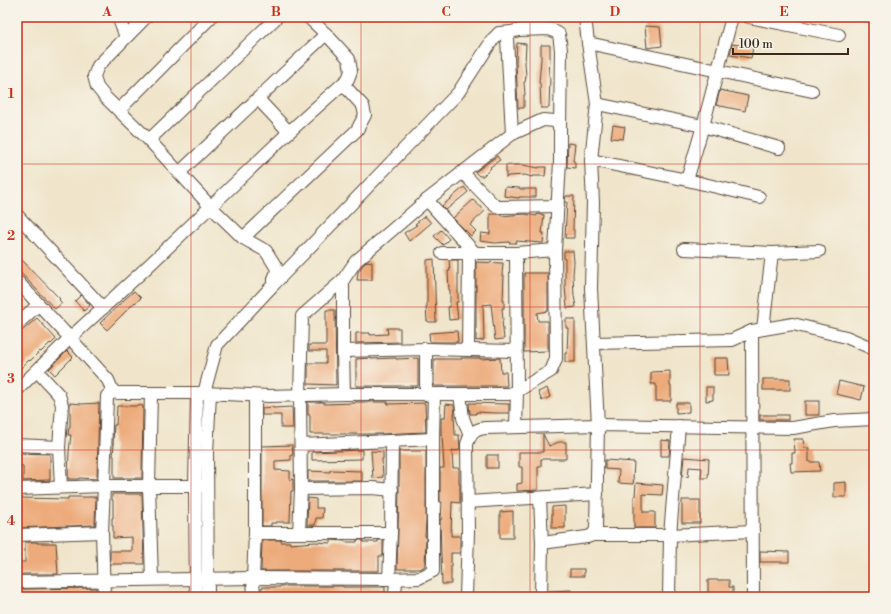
<svg xmlns="http://www.w3.org/2000/svg" width="891" height="614" font-family="'Libre Bodoni',serif">
	<rect width="100%" height="100%" fill="#f7f3e8"/>
	<filter id="ink" filterUnits="userSpaceOnUse"><feTurbulence type="fractalNoise" baseFrequency=".025" numOctaves="2"/><feDisplacementMap in="SourceGraphic" scale="8" xChannelSelector="R" yChannelSelector="G"/><feConvolveMatrix kernelMatrix="1 2 1 2 8 2 1 2 1" color-interpolation-filters="sRGB"/></filter>
	<filter id="wash" filterUnits="userSpaceOnUse"><feTurbulence type="fractalNoise" baseFrequency=".012" numOctaves="4" result="noise"/><feDisplacementMap in="SourceGraphic" scale="16" xChannelSelector="R" yChannelSelector="G"/><feGaussianBlur stdDeviation="0.9" result="paint"/><feColorMatrix in="noise" values="0 0 0 0 0 0 0 0 0 0 0 0 0 0 0 0 0 1.4 0 .05"/><feComposite in="paint" operator="in"/></filter>
	<g filter="url(#wash)">
		<rect width="100%" height="100%" fill="#f0e5cb"/>
		<g id="blocks">
			<g fill="#edaa7a">
				<polygon points="527,17 548,17 548,22 535,22 527,21"/>
				<polygon points="645,26 660,27 662,46 647,48"/>
				<polygon points="517,43 526,44 525,63 526,76 525,82 524,82 525,95 524,95 524,108 518,108 516,62"/>
				<polygon points="732,44 753,47 751,58 730,55"/>
				<polygon points="541,45 550,45 550,57 549,76 550,76 549,108 541,108 540,83 539,83 541,59"/>
				<polygon points="720,90 748,96 745,111 716,105"/>
				<polygon points="613,125 625,127 623,139 611,138"/>
				<polygon points="568,143 575,144 573,161 575,162 575,168 567,167"/>
				<polygon points="497,156 500,160 490,167 491,168 483,176 479,176 475,172"/>
				<polygon points="506,165 523,165 539,168 539,167 546,167 545,176 532,176 532,177 525,175 508,176 506,178"/>
				<polygon points="464,187 468,192 446,210 442,206"/>
				<polygon points="505,187 520,188 520,189 536,189 536,197 519,197 519,198 504,196"/>
				<polygon points="566,196 574,196 573,230 574,230 574,238 565,238 567,202 565,202"/>
				<polygon points="473,200 485,211 470,225 476,231 471,236 453,218"/>
				<polygon points="490,214 501,214 501,216 525,214 537,216 537,214 544,215 542,233 544,233 543,243 516,241 516,243 509,243 509,242 495,243 480,241 481,233 490,234"/>
				<polygon points="425,216 431,223 417,235 409,241 404,233 417,225 415,224"/>
				<polygon points="441,230 449,239 443,245 434,236"/>
				<polygon points="564,251 573,251 574,262 573,275 574,296 576,307 567,308 565,287 565,259 564,259"/>
				<polygon points="21,259 60,299 59,300 62,303 55,309 17,269 17,264"/>
				<polygon points="434,259 436,322 429,322 428,321 427,321 426,307 427,307 427,260"/>
				<polygon points="449,260 458,260 458,302 456,302 458,319 449,320 448,307 450,307 450,290 449,290 448,271 450,271"/>
				<polygon points="367,261 372,262 372,280 357,280 358,272 362,266"/>
				<polygon points="476,262 503,263 502,275 504,275 503,300 504,300 504,308 502,308 503,321 502,321 504,339 495,340 491,304 483,305 484,340 476,341"/>
				<polygon points="524,273 548,273 548,311 537,313 538,321 548,321 548,351 524,352"/>
				<polygon points="134,291 141,298 135,303 135,302 107,330 100,323 124,300"/>
				<polygon points="81,295 90,305 84,311 75,301"/>
				<polygon points="326,310 335,310 336,385 308,384 308,363 326,363 326,351 309,351 309,345 326,345"/>
				<polygon points="37,318 56,339 51,344 50,343 41,352 40,351 30,361 29,360 17,372 17,335"/>
				<polygon points="566,319 575,319 575,362 565,362 565,353 567,353 568,328 566,328"/>
				<polygon points="387,328 400,328 400,342 356,343 356,333 370,333 370,335 388,334"/>
				<polygon points="457,331 458,342 430,342 429,333"/>
				<polygon points="67,351 73,357 55,375 49,369"/>
				<polygon points="371,358 371,359 396,358 396,359 418,358 418,386 356,386 356,359"/>
				<polygon points="461,358 480,358 480,359 500,358 501,372 506,372 507,386 434,386 434,359 462,359"/>
				<polygon points="714,358 728,358 729,375 714,375"/>
				<polygon points="670,371 670,386 671,386 671,401 656,401 656,384 651,384 651,372"/>
				<rect x="763" y="379" width="27" height="11"/>
				<polygon points="839,381 864,387 861,400 836,394"/>
				<polygon points="706,387 713,387 713,400 706,401"/>
				<polygon points="547,388 550,397 542,401 538,392"/>
				<rect x="805" y="401" width="14" height="14"/>
				<polygon points="308,402 324,402 324,404 355,403 355,402 388,402 388,404 425,403 426,432 380,434 310,434 310,415 308,415"/>
				<polygon points="70,403 82,404 99,403 97,479 79,478 79,479 68,479 69,452 71,435 68,435 69,427 70,427"/>
				<polygon points="469,403 509,404 509,413 494,413 476,412 476,414 470,414"/>
				<polygon points="676,403 689,403 689,412 676,413"/>
				<polygon points="446,404 454,405 455,413 454,413 455,435 459,435 460,450 452,451 453,468 459,468 459,484 460,484 460,503 452,502 451,536 460,536 460,553 451,553 451,584 442,584 440,520 441,520 442,502 440,502 440,468 444,468 442,435 441,435 441,418 445,418"/>
				<polygon points="137,405 143,406 142,478 114,478 114,456 113,456 114,444 113,444 114,425 116,425 117,406 136,406"/>
				<polygon points="273,407 273,408 292,407 293,428 281,428 281,415 262,415 262,408"/>
				<rect x="760" y="415" width="28" height="5"/>
				<polygon points="543,434 549,446 559,442 566,442 566,459 541,459 541,467 538,467 538,490 517,491 517,484 522,483 522,467 519,467 519,452 543,452"/>
				<polygon points="794,439 803,439 804,448 809,448 809,462 819,462 820,471 791,472 790,463 792,463 792,453 795,453"/>
				<polygon points="661,440 670,441 669,456 661,456"/>
				<polygon points="292,445 293,455 291,455 291,460 275,461 275,470 290,471 290,480 293,479 293,491 291,491 290,522 276,522 276,523 271,523 271,526 262,526 262,446"/>
				<polygon points="362,450 362,459 312,460 312,452"/>
				<polygon points="371,451 383,452 383,459 382,459 383,477 373,478"/>
				<polygon points="399,451 426,451 426,520 425,536 426,536 425,566 420,569 397,569 399,490"/>
				<polygon points="17,453 50,454 50,480 23,481 23,466 17,465"/>
				<rect x="487" y="455" width="11" height="13"/>
				<polygon points="684,457 709,459 708,478 701,478 702,468 689,467 688,477 682,476"/>
				<polygon points="605,460 634,462 633,478 634,478 633,484 618,483 619,470 605,469"/>
				<polygon points="330,470 362,471 362,481 308,481 308,471 330,472"/>
				<polygon points="846,482 846,497 834,497 834,483"/>
				<polygon points="636,483 663,485 662,495 643,494 643,512 655,512 655,528 634,528 634,496 635,496"/>
				<polygon points="112,494 142,494 144,564 110,564 110,551 132,551 132,537 113,538 113,526 112,526 112,518 113,518 113,500 112,500"/>
				<polygon points="68,497 96,497 95,525 17,528 18,498 68,499"/>
				<polygon points="308,498 316,499 316,508 323,508 322,518 316,518 315,525 307,525"/>
				<rect x="682" y="500" width="18" height="23"/>
				<polygon points="565,506 565,528 552,528 552,507"/>
				<polygon points="513,511 513,538 500,538 500,512"/>
				<polygon points="262,540 281,540 281,542 290,542 290,544 315,542 331,543 331,540 345,541 345,542 357,542 357,540 363,540 363,542 378,542 378,540 383,540 383,556 379,556 379,571 261,571"/>
				<polygon points="25,542 37,542 37,543 56,543 58,574 19,574 18,562 25,562"/>
				<polygon points="760,551 789,552 789,562 760,562"/>
				<rect x="570" y="569" width="14" height="7"/>
				<polygon points="708,580 729,580 729,587 733,587 733,597 708,597"/>
				<polygon points="280,586 343,586 343,587 385,587 385,597 297,597 297,596 281,597 281,596 261,596 262,587 280,587"/>
				<polygon points="96,588 96,597 19,597 19,589"/>
				<polygon points="571,590 571,597 548,597 549,591"/>
			</g>
		</g>
	</g>
	<g filter="url(#ink)">
		<use href="#blocks" fill-opacity="0" stroke="#564638" stroke-width="1"/>
		<g fill="none" stroke-linecap="round" stroke-linejoin="round">
			<g stroke="#564638" stroke-width="14">
				<g id="minor">
					<polyline points="118,17 126,37"/>
					<polyline points="749,17 839,35"/>
					<polyline points="588,43 812,91"/>
					<polyline points="258,99 289,132"/>
					<polyline points="597,104 703,126 779,148"/>
					<polyline points="119,110 211,17"/>
					<polyline points="512,134 507,38 511,32 519,30 550,29 559,34 561,50 560,129"/>
					<polyline points="149,140 277,17"/>
					<polyline points="591,160 687,180 759,197"/>
					<polyline points="462,172 494,205 499,207 558,206"/>
					<polyline points="179,173 326,34"/>
					<polyline points="687,180 703,126 732,17"/>
					<polyline points="427,200 475,253"/>
					<polyline points="17,215 103,308"/>
					<polyline points="243,238 357,130 365,115 363,106 343,84"/>
					<polyline points="684,249 772,253 819,251"/>
					<polyline points="442,253 516,253 555,250"/>
					<polyline points="516,253 517,391 516,427"/>
					<polyline points="17,281 70,338 108,380 113,392"/>
					<polyline points="274,284 458,93 493,39 499,33 511,32"/>
					<polyline points="17,324 38,305"/>
					<polyline points="763,329 772,253"/>
					<polyline points="752,331 753,597"/>
					<polyline points="594,343 732,340 752,331 793,324 846,337 874,349"/>
					<polyline points="426,349 426,395"/>
					<polyline points="468,350 469,253"/>
					<polyline points="343,351 426,349 516,351"/>
					<polyline points="37,371 59,395 62,405 59,447"/>
					<polyline points="17,390 70,338 143,271 289,132 348,79 351,71 349,59 326,34 308,17"/>
					<polyline points="151,393 149,486 152,579"/>
					<polyline points="204,393 269,396 344,394 509,394 517,391 551,371 556,359 555,250 560,162 560,129 556,121 543,120 512,134 427,200 356,261 343,280 343,351 344,394"/>
					<polyline points="460,394 463,418 470,436"/>
					<polyline points="255,396 255,533 391,533"/>
					<polyline points="17,445 59,447 61,487"/>
					<polyline points="301,445 433,439"/>
					<polyline points="17,489 104,486 202,486"/>
					<polyline points="301,489 373,488 392,490"/>
					<polyline points="540,498 542,543"/>
					<polyline points="468,502 597,494"/>
					<polyline points="299,533 301,489 300,396 302,316 343,280"/>
					<polyline points="17,535 102,532"/>
					<polyline points="593,535 670,535 753,531"/>
					<polyline points="389,579 391,533 392,441"/>
					<polyline points="17,582 253,578 389,579 419,578 433,571 433,439 434,394"/>
					<polyline points="104,597 102,532 104,486 107,396 113,392 118,393 204,393 217,345 274,284 274,279 277,271 276,267 266,251 243,238 211,207 149,140 105,97 97,87 94,76 98,66 146,17"/>
					<polyline points="196,597 195,486 197,394"/>
					<polyline points="208,597 207,453 210,394"/>
					<polyline points="254,597 253,578 255,533"/>
					<polyline points="395,597 396,579"/>
					<path d="M466,597l2,-65 -1,-88c4,-11 6,-14 18,-16l113,-3 195,3 41,-7 40,-2"/>
					<polyline points="541,597 542,543 587,537 593,535 596,529 598,425 591,288 593,203 591,160 597,104 588,43 585,17"/>
					<polyline points="669,597 670,535 679,426"/>
				</g>
			</g>
			<use href="#minor" stroke="#fff" stroke-width="12"/>
		</g>
	</g>
	<path fill="none" stroke="#c8321e" stroke-width="1" stroke-opacity="0.55" d="M191,17v580M361,17v580M530,17v580M700,17v580M17,164h857M17,307h857M17,450h857"/>
	<rect width="891" height="614" fill="none" stroke="#f7f3e8" stroke-width="44"/>
	<path d="M733 48v6h115v-6" fill="none" stroke="#3b2a1e" stroke-width="2"/>
	<text x="739" y="48" font-size="12" fill="#3b2a1e" stroke="#f7f3e8" stroke-width="3" paint-order="stroke">100 m</text>
	<rect x="22" y="22" width="847" height="570" fill="none" stroke="#c8321e" stroke-width="1.5"/>
	<g font-size="13" text-anchor="middle" font-weight="bold" fill="#c8321e">
		<text x="107" y="16">A</text>
		<text x="276" y="16">B</text>
		<text x="446" y="16">C</text>
		<text x="615" y="16">D</text>
		<text x="784" y="16">E</text>
		<text x="11" y="98">1</text>
		<text x="11" y="240">2</text>
		<text x="11" y="383">3</text>
		<text x="11" y="525">4</text>
	</g>
</svg>
